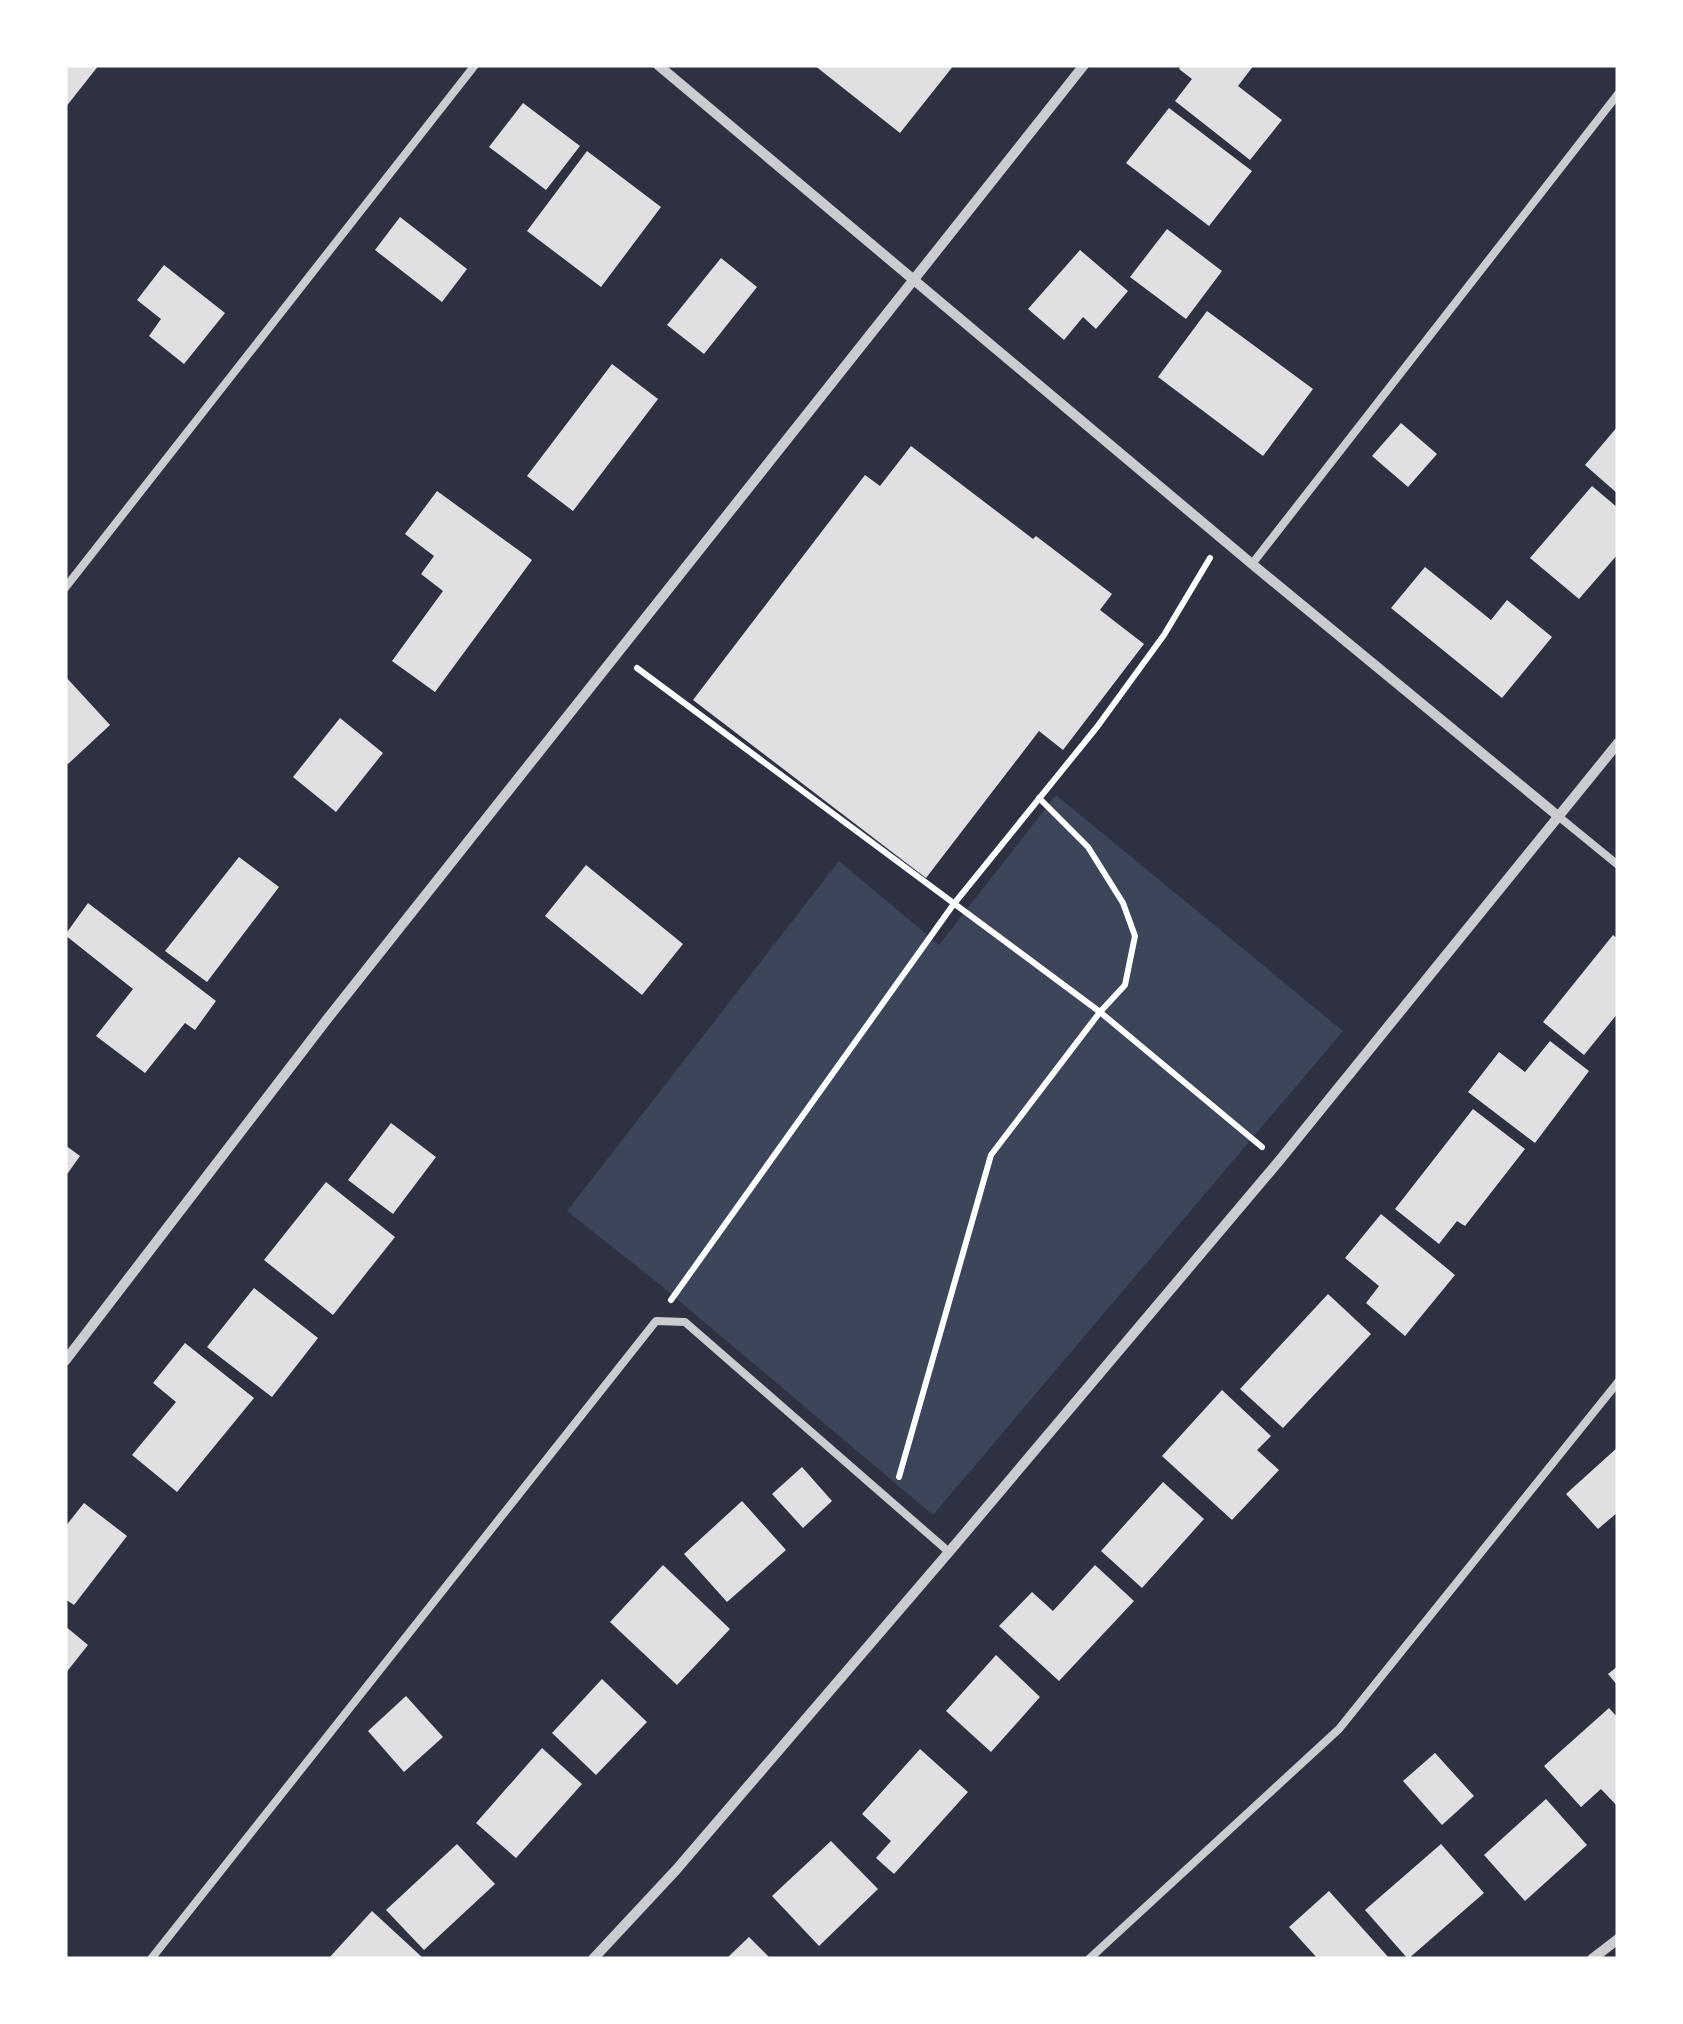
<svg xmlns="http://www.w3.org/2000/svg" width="1683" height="2024" font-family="'DejaVu Sans',sans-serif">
	<rect width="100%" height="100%" fill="#2d3142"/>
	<polygon fill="#3c4559" points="1056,795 1343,1031 933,1515 659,1284 567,1211 839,861 939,945"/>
	<g fill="#e0e0e3">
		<polygon points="65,65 99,65 65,108"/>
		<polygon points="814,65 954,65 900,133"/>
		<polygon points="1182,65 1254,65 1238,86 1282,120 1250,160 1175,101 1192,79 1179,69"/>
		<polygon points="523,103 580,146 546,190 489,147"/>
		<polygon points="1169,108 1252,171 1209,226 1126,163"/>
		<polygon points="587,151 661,207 601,287 527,231"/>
		<polygon points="400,217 467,269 442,302 375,250"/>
		<polygon points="1167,229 1222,271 1186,319 1130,277"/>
		<polygon points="1080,250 1128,291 1096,329 1083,317 1064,340 1028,309"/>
		<polygon points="721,258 757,287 704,354 667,325"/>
		<polygon points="164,265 225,313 184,364 149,336 161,319 137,300"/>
		<polygon points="1207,311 1313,389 1263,456 1158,377"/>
		<polygon points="612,364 658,399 573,511 527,476"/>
		<polygon points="1401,423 1437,454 1408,487 1372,456"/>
		<polygon points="1618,426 1618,494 1585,465"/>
		<polygon points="911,446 1033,539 1036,536 1112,594 1100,610 1144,644 1063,750 1039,731 926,878 693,700 865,475 880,486"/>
		<polygon points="1592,486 1618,508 1618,554 1579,599 1530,558"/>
		<polygon points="437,491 532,560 435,692 392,661 443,591 421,574 434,556 405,534"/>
		<polygon points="1425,567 1491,620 1507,600 1552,637 1502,698 1391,608"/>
		<polygon points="65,676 110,725 68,764 65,761"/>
		<polygon points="340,718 383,753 336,812 293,777"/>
		<polygon points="239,857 279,887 207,982 165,951"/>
		<polygon points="586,865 683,944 642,995 545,916"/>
		<polygon points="88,903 216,1001 195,1030 185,1023 145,1073 96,1036 133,989 65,935"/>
		<polygon points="1613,935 1618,939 1618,1013 1584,1055 1543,1022"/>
		<polygon points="1550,1041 1589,1071 1535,1143 1468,1092 1499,1052 1525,1072"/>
		<polygon points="1473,1109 1525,1149 1465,1226 1457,1221 1439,1244 1395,1209"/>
		<polygon points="391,1123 436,1157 393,1214 348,1180"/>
		<polygon points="65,1145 80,1156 65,1177"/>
		<polygon points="326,1182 395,1237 333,1315 264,1260"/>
		<polygon points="1381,1214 1455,1275 1405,1336 1366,1303 1379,1286 1345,1258"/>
		<polygon points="254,1288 318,1338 272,1397 207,1347"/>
		<polygon points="1328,1294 1371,1334 1283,1428 1240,1389"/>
		<polygon points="185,1343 254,1398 177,1492 132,1455 176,1402 153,1383"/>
		<polygon points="1222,1390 1271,1436 1257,1450 1279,1470 1232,1520 1162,1456"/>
		<polygon points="1618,1447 1618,1512 1598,1529 1566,1494"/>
		<polygon points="802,1467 832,1501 803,1528 772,1494"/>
		<polygon points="1163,1482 1204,1519 1142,1588 1101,1551"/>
		<polygon points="742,1501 786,1550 727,1602 684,1554"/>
		<polygon points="84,1503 127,1536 74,1605 65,1599 65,1527"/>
		<polygon points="663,1565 730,1629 677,1685 610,1622"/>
		<polygon points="1095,1565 1134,1601 1059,1681 999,1626 1032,1592 1053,1611"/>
		<polygon points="65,1626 88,1645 65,1674"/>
		<polygon points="996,1655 1040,1697 991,1752 946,1711"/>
		<polygon points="1618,1666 1618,1686 1608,1674"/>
		<polygon points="602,1679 647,1722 596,1775 552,1733"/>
		<polygon points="406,1696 443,1737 404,1772 368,1731"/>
		<polygon points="1609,1708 1618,1718 1618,1807 1601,1789 1581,1807 1544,1766"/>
		<polygon points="542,1748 582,1784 516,1858 476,1823"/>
		<polygon points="920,1749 968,1792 894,1874 876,1858 891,1841 862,1814"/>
		<polygon points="1435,1753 1474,1796 1442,1825 1403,1781"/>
		<polygon points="1546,1799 1587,1845 1525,1901 1484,1855"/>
		<polygon points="831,1841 878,1889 819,1946 772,1896"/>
		<polygon points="457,1844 495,1884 424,1950 386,1910"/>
		<polygon points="1441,1844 1484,1893 1408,1959 1365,1910"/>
		<polygon points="1329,1891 1390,1959 1318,1959 1289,1927"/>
		<polygon points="372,1911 424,1959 328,1959"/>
		<polygon points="749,1937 771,1959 726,1959"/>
	</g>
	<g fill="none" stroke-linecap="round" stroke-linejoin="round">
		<g stroke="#fff" stroke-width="6">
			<polyline points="637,668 1100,1012 1262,1147"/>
			<polyline points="671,1300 953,905 1097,727 1164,635 1210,558"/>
			<polyline points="899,1477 991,1155 1100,1012 1125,985 1135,936 1123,903 1088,847 1039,798"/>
		</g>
		<g stroke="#caccd0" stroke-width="8">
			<polyline points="1252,564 1618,94"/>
			<polyline points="65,588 475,65"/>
			<polyline points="1558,816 1618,865"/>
			<polyline points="151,1959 656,1321 685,1322 949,1552"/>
			<polyline points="1089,1959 1339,1729 1618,1382"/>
		</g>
		<g stroke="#caccd0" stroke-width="10">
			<polyline points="658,65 1252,564 1558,816"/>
			<polyline points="65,1361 328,1018 1084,65"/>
			<polyline points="593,1959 676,1870 949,1552 1279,1161 1618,743"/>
			<polyline points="1592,1959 1618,1939"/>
		</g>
	</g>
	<rect width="1683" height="2024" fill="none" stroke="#ffffff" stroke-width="135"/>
</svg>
